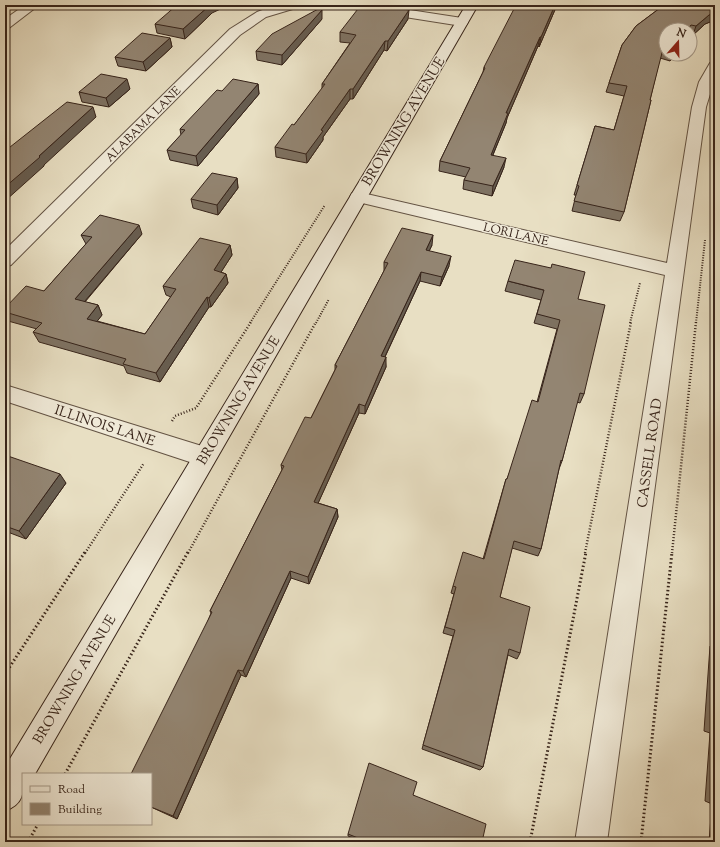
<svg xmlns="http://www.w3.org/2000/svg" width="720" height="847" font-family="'Sorts Mill Goudy',serif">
	<rect width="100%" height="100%" fill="#e8dfc3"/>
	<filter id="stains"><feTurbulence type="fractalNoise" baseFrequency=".005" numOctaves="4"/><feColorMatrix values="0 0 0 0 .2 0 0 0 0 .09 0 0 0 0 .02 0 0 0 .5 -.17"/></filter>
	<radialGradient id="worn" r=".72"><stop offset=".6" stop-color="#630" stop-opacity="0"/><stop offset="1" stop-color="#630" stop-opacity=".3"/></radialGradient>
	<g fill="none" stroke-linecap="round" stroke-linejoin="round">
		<g stroke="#635344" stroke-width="2">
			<g id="street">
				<polygon points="25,5 39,5 9,28 5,29 5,19"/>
				<polygon points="276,5 298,5 296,8 266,17 240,35 11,265 5,267 5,250 230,29 257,12"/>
				<polygon points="348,5 377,5 462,18 466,19 468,22 466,25 462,26 354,9 350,8"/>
				<polygon points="715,62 715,78 706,107 607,842 575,842 665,275 358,202 352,201 350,197 352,193 358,192 667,263 692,107 699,82 710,63"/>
				<polygon points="5,385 205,447 213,450 216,457 213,464 205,467 5,401"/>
			</g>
		</g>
		<g stroke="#37241a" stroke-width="2">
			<path id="secondary" d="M466,5h12l-443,769h-12c0,19 2,29 -18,37v-44z"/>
		</g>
		<g stroke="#37241a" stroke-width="2" stroke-dasharray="1 1.5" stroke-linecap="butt">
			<polyline points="250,323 325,205"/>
			<polyline points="316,323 329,299"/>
			<polyline points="630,323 640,283"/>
			<polyline points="696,323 705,240"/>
		</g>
		<g stroke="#37241a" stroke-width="2.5" stroke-dasharray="1 2" stroke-linecap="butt">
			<polyline points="172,421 175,416 196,408 251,322"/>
			<polyline points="85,553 144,463"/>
			<polyline points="188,553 316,322"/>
			<polyline points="585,553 631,322"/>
			<polyline points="672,553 696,322"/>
		</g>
		<g stroke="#37241a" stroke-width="3" stroke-dasharray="1.5 2.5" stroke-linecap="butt">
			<polyline points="5,674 85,552"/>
			<polyline points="65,774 188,552"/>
			<polyline points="28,842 38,824"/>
			<polyline points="530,842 586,552"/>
			<polyline points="641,842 672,552"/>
		</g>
		<use href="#street" fill="#f0ead8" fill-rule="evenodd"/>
		<use href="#secondary" fill="#f0ead8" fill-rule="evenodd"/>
	</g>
	<g fill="#7e7262" stroke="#37241a">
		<polygon points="381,5 418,5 415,9"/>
		<polygon points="557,5 539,47 538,46 507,118 506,123 493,155 504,167 492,196 463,189 464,180 466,177 439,171 440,161 483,72 484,67"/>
		<polygon points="664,5 715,5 715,20 705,24 693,35 690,34 690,30 666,30 666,54 674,54 670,61 660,58 650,100 651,100 624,212 620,221 572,211 576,195 574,195 595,126 614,130 624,96 606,92 622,45 636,26"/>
		<polygon points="212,13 185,39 157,33 155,24"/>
		<polygon points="322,19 282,65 257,60 256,51"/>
		<polygon points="408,19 387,51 384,50 353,99 350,99 323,137 323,140 307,163 276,157 275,147 294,125 322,89 322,84 350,43 340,42 340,32"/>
		<polygon points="170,38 172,47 146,71 118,66 115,57"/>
		<polygon points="258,84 259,94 198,166 170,160 167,150 181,135 180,129 222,91"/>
		<polygon points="130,89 109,107 82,102 79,92"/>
		<polygon points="237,178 238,188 218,215 193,208 191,199"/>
		<polygon points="142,234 85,302 98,305 102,315 97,321 145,334 171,297 166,295 163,286 230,245 232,255 221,272 226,274 228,283 211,307 209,307 160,382 127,373 124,366 39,342 33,332 37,329 8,321 5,316 5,308 44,291 86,244 81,235"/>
		<polygon points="432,245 429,251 449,266 440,286 420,281 385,357 386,367 365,414 359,413 318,503 337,509 338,517 309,584 291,578 246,677 241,675 177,819 151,807 151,774 211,613 210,611 282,470 281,465 311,418 335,370 335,365 384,271 384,262"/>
		<polygon points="508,281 578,299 584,394 580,403 577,402 562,461 559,469 541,549 538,556 512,548 500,597 520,653 517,659 508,655 483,767 480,770 422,749 453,636 443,633 454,594 451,593 453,586 483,559 506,479 507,479 537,402 557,329 534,323 541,300 505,291"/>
		<polygon points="5,455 66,483 26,539 5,531"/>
		<polygon points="715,642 715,842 709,842 712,804 705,801 710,733 704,731 710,646"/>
		<polygon points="413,795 482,842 364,842 348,836 348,834"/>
	</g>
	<g fill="#675d50" stroke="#37241a">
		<polygon points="210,5 229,5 212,13 185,39 183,29"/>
		<polygon points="415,5 418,5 415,9"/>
		<polygon points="555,5 557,5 539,47 541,37"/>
		<polygon points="322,10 322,19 282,65 282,55"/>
		<polygon points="409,10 408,19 387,51 388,41"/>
		<polygon points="715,12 715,20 705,24 693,35 696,26 709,15"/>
		<polygon points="540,37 538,46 507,118 506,123 489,164 491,155 506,113"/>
		<polygon points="170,38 172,47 146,71 143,62"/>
		<polygon points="385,41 384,50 353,99 353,89"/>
		<polygon points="672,54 674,54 670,61"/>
		<polygon points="127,79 130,89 109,107 106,98"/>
		<polygon points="258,84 259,94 198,166 196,156"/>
		<polygon points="350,89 350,99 323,137 323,140 307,163 306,154 321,130"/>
		<polygon points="93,107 96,117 44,165 44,166 5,201 5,187"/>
		<polygon points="506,158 504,167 492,196 493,186"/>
		<polygon points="237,178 238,188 218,215 217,205"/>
		<polygon points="139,225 142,234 79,308 75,299"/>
		<polygon points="433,235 432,245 425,260 426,250"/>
		<polygon points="230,245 232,255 216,280 214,270"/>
		<polygon points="451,256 449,266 440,286 442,277"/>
		<polygon points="421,272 420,281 381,365 381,356"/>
		<polygon points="226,274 228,283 211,307 209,298"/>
		<polygon points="207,297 209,307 160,382 156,373"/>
		<polygon points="98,305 102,315 92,328 87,319"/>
		<polygon points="386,357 386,367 365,414 365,406"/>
		<polygon points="359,404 359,413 315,510 314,502"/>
		<polygon points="60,474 66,483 26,539 19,531"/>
		<polygon points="337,509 338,517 309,584 308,577"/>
		<polygon points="290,571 291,578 246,677 243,671"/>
		<polygon points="238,670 241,675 177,819 173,816"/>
	</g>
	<g fill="#938572" stroke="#37241a">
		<polygon points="177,5 210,5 183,29 155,24"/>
		<polygon points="361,5 376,5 409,10 388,41 385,41 353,89 350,89 321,130 323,131 306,154 275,147 292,124 294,125 325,84 322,84 356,35 340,32"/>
		<polygon points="516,5 555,5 541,37 540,37 506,113 508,113 491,155 506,158 493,186 464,180 470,168 440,161 485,68 484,67"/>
		<polygon points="664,5 715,5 715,12 709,15 696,26 691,25 687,30 666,30 666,50 663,49 650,100 651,100 624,212 574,201 579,186 577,185 595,126 614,130 627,86 609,83 622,45 636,26"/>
		<polygon points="320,8 322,10 282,55 256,51 272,34"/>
		<polygon points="142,33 170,38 143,62 115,57"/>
		<polygon points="101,74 127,79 106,98 79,92"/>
		<polygon points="233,79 258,84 196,156 167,150 185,130 180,129 217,90 222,91"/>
		<polygon points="67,102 93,107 39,156 40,157 5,187 5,151"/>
		<polygon points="212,173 237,178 217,205 191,199"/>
		<polygon points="100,215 139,225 75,299 98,305 87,319 145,334 176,289 163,286 200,238 230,245 214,270 226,274 209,298 207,297 156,373 123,364 126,359 33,332 42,323 5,312 5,308 26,286 44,291 92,237 81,235"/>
		<polygon points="402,228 433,235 426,250 451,256 442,277 421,272 381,356 386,357 365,406 359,404 314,502 337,509 308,577 290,571 243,671 238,670 173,816 151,807 151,774 131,774 212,612 210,611 284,466 281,465 305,417 311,418 337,366 335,365 388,263 384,262"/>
		<polygon points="515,260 551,268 552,264 585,272 578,299 605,305 584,394 580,393 562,461 561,460 541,549 514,541 500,597 530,607 520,653 509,649 483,767 423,745 455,630 445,627 456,587 453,586 463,552 484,559 506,479 507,479 532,400 538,402 560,320 537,314 544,290 508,281"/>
		<polygon points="5,455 60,474 19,531 5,526"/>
		<polygon points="715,681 715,727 712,726"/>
		<polygon points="369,763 417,782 413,795 486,824 482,842 368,842 348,834"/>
		<polygon points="715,774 715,799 713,798"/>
	</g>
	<g text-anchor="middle" stroke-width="3" stroke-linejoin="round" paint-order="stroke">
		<g font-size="12" fill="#37241a" stroke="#f0ead8">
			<text transform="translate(143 124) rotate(-45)" y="4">ALABAMA LANE</text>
			<text transform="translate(516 234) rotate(13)" y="4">LORI LANE</text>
		</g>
		<g font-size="14" fill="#37241a" stroke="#f0ead8">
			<text transform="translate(403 121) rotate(-59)" y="5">BROWNING AVENUE</text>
			<text transform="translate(238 400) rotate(-59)" y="5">BROWNING AVENUE</text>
			<text transform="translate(105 425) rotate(18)" y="5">ILLINOIS LANE</text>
			<text transform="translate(649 453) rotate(-82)" y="5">CASSELL ROAD</text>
			<text transform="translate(74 679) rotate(-59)" y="5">BROWNING AVENUE</text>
		</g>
	</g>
	<rect width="720" height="847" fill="none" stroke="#e8dfc3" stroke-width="20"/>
	<rect x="6" y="6" width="708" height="835" fill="none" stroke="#37241a" stroke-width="2"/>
	<rect x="10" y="10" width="700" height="827" fill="none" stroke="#37241a"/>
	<rect x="22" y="773" width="130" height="52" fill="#f0ead8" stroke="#a69b8c"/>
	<rect x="30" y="786" width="20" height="6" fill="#f0ead8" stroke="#a69b8c"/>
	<text x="58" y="793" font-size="12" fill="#37241a">Road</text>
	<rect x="30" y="803" width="20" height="12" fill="#938572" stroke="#a69b8c"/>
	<text x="58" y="813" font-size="12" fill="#37241a">Building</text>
	<g transform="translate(678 42) rotate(20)"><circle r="19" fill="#f0ead8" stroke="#a69b8c"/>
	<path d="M0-3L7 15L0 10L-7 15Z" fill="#8f2418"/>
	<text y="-6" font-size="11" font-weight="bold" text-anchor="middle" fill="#37241a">N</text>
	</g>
	<rect width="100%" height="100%" filter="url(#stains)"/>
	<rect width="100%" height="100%" fill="url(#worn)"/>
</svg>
